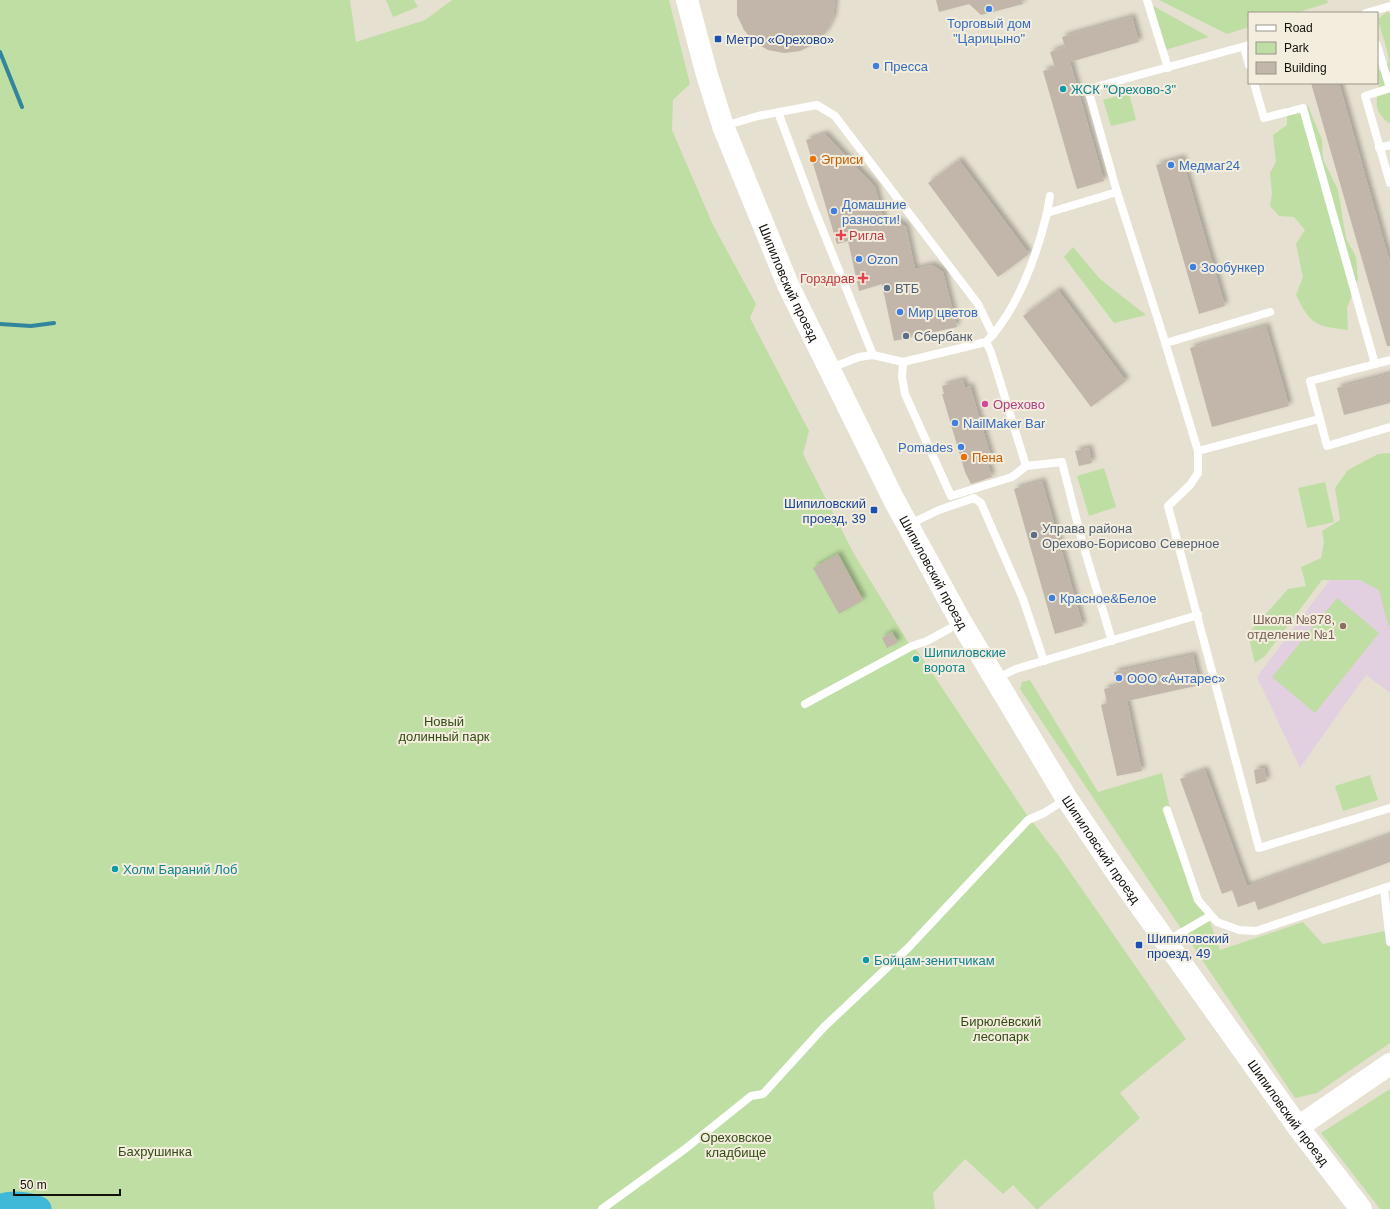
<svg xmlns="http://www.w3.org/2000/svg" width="1390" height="1209" font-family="Helvetica,sans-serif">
	<defs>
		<filter id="shadow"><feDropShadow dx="3.5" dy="-3.5" stdDeviation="2" flood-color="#0004"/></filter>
	</defs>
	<rect width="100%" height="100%" fill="#e6e0d0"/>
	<polygon fill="#e2d0e1" points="1390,475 1390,693 1366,675 1300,768 1257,677 1332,577"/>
	<g fill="#bfdea3">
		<polygon points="0,0 350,0 356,42 425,20 452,0 669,0 690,84 673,100 672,130 713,225 756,304 750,318 809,431 803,454 854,554 908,642 918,652 1027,815 1059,856 1186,1039 1120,1093 1140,1118 1038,1209 1036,1209 1013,1185 1003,1194 965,1159 933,1193 935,1209 0,1209"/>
		<polygon points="386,0 414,0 418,7 393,17"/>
		<polygon points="1159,0 1327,0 1328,3 1296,13 1249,13 1249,27 1227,34"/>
		<polygon points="1150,4 1209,37 1165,50"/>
		<path d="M1387,12l3,1v111c-24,-18 -7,-28 -12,-52l11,-10c-1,-15 -8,-28 -11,-43z"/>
		<polygon points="1129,93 1136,120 1111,126 1103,100"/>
		<path d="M1308,106l14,34 1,19 15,31 8,48 10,19 2,22 -11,29 1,22c-33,-4 -37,-5 -52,-35l7,-18 -7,-33 9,-14 -11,-13 -15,-1 -9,-10 2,-12 -2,-21 6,-11 -3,-27 14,-10v-18z"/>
		<polygon points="1073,247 1100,279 1146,315 1114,323 1064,257"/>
		<polygon points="1390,453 1390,626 1388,625 1379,590 1360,580 1322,580 1265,656 1255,663 1248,634 1288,589 1306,586 1301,567 1321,558 1324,542 1322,531 1340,520 1335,488 1348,470 1378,454"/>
		<polygon points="1104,468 1116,507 1089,516 1077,476"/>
		<polygon points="1325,482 1334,522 1307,528 1298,488"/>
		<polygon points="1337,598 1379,633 1315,713 1272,677"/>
		<polygon points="1030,680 1098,792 1162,773 1171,813 1220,950 1303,922 1323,944 1385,931 1390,933 1390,1043 1317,1093 1295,1098 1020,689 1022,682"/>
		<polygon points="1370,775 1378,800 1343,811 1335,786"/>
		<polygon points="1390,1089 1390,1209 1380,1209 1321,1133"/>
	</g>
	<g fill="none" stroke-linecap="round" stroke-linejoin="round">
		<g stroke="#32869b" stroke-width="4">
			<polyline points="0,52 22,107"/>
			<polyline points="0,324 31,326 54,323"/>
		</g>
		<path stroke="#40b9d9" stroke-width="25" d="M0,1207c10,-5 29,-3 39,2"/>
	</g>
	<g fill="#c2b6aa" filter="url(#shadow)">
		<polygon points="737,0 835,0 833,18 826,32 814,44 800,51 784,53 768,50 754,42 744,30 737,15"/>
		<polygon points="936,0 1022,0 1023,4 981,15 969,4 939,12"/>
		<polygon points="1132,17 1139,42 1070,62 1104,181 1077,189 1043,71 1055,68 1050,52 1065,47 1062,37"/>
		<polygon points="1311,83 1339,83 1390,263 1390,346 1387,346"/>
		<polygon points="825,134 875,187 885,224 897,221 906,227 915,269 932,265 943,272 957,327 894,341 882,284 859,291 848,241 837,244 806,140"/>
		<polygon points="1182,158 1225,306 1199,314 1156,165"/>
		<polygon points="959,160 1029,254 998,277 928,183"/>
		<polygon points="1058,290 1126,381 1091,407 1023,316"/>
		<polygon points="1266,326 1289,406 1212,427 1190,348"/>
		<polygon points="1390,374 1390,403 1344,415 1337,388"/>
		<polygon points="963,380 965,388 970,386 993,464 988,465 992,477 971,484 965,472 942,394 944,394 942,386"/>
		<polygon points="1089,448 1092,463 1079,466 1075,451"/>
		<polygon points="1042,481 1083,626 1055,634 1014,489"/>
		<polygon points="838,554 863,600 839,614 813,568"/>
		<polygon points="892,632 898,642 887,648 882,638"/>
		<polygon points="1193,655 1200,685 1127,701 1142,771 1117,776 1101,705 1107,703 1104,689 1117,686 1114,672"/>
		<polygon points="1264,768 1267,781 1256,784 1254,770"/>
		<polygon points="1205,770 1247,886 1390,835 1390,862 1258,910 1255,901 1238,907 1232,890 1222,894 1180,779"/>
	</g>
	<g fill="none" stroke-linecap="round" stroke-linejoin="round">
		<g stroke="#fff" stroke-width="8">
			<polyline points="1147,0 1168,68"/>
			<polyline points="1366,13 1390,6"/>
			<polyline points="1249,45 1088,89 1117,192 1161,329 1198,451 1198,473 1190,485 1168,506 1259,848 1390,808"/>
			<polyline points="1377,45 1390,88"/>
			<polyline points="1244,47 1249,65"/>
			<polyline points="1254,83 1264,118 1303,108 1375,364"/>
			<polyline points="1390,88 1365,96 1390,183"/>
			<polyline points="778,112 813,206 873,355"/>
			<polyline points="724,126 758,116 817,105 835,116 978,304 993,335"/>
			<polyline points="1379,148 1390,145"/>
			<polyline points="1047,213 1050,196"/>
			<polyline points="1166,343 1270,312"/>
			<polyline points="1390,360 1310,381 1327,446 1390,427"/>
			<polyline points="903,362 902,377 905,394 951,496 1012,477 1026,466 991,352 986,342"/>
			<path d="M831,368l28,-11 14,-2 30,7 83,-20c31,-31 51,-87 61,-129l70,-21"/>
			<polyline points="1198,451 1319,419"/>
			<polyline points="1026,466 1062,462 1082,541 1112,641"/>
			<polyline points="908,525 939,510 974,498 981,503 1023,599 1044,661"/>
			<polyline points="997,678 1016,669 1198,615"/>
			<polyline points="805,704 912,646 927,641 960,623"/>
			<polyline points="1167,810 1198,900 1217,922 1239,930 1256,931 1390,886"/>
			<polyline points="1384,889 1390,942"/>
			<polyline points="1167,941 1210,916"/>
			<polyline points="602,1209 685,1149 751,1096 763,1094 824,1027 909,947 1028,820 1044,813 1066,799"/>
		</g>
		<g stroke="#fff" stroke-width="22">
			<path id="s1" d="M687,0l20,75 16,51 65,159 106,215 67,122 106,177 50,74 181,254 63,82"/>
			<polyline points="1298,1127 1390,1064"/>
		</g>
	</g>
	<g fill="#3f7fe0" stroke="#f3eddd" stroke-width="1.5">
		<circle cx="989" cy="9" r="4"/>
		<circle cx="876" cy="66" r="4"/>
		<circle cx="1171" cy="165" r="4"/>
		<circle cx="834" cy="211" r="4"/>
		<circle cx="859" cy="259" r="4"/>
		<circle cx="1193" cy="267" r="4"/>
		<circle cx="900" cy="312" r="4"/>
		<circle cx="955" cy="423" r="4"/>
		<circle cx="961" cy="447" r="4"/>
		<circle cx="1052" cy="598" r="4"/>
		<circle cx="1119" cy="678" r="4"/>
	</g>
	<g fill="#1a4fb4" stroke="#f3eddd" stroke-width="1.5">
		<rect x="714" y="35" width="8" height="8" rx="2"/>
		<rect x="870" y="506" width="8" height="8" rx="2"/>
		<rect x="1135" y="941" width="8" height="8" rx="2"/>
	</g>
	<g fill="#0f9aa8" stroke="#f3eddd" stroke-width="1.5">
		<circle cx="1063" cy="89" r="4"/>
		<circle cx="916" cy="659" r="4"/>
		<circle cx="115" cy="869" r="4"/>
		<circle cx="866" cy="960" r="4"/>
	</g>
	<g fill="#e8710a" stroke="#f3eddd" stroke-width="1.5">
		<circle cx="813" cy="159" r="4"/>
		<circle cx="964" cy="457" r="4"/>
	</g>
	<g fill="#e0444e" stroke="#f3eddd" stroke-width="1.5">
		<path d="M839 229h4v4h4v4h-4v4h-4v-4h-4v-4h4z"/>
		<path d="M861 272h4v4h4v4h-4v4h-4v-4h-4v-4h4z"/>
	</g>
	<g fill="#5c6f8a" stroke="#f3eddd" stroke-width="1.5">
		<circle cx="887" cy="288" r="4"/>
		<circle cx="906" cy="336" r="4"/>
		<circle cx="1034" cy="535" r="4"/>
	</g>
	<circle fill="#d1479c" stroke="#f3eddd" stroke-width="1.5" cx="985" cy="404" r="4"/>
	<circle fill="#8d6e63" stroke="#f3eddd" stroke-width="1.5" cx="1343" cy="626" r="4"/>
	<g text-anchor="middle" stroke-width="4" stroke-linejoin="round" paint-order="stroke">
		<g font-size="13" fill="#366cbe" stroke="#f3eddd" text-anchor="start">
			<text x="989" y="28" text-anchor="middle">Торговый дом<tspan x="989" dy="15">"Царицыно"</tspan></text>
			<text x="884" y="71">Пресса</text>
			<text x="1179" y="170">Медмаг24</text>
			<text x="842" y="209">Домашние<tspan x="842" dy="15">разности!</tspan></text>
			<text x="867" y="264">Ozon</text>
			<text x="1201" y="272">Зообункер</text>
			<text x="908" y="317">Мир цветов</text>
			<text x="963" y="428">NailMaker Bar</text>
			<text x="953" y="452" text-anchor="end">Pomades</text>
			<text x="1060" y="603">Красное&amp;Белое</text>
			<text x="1127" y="683">ООО «Антарес»</text>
		</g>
		<g font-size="13" fill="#164399" stroke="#f3eddd" text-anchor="start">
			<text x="726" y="44">Метро «Орехово»</text>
			<text x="866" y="508" text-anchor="end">Шипиловский<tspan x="866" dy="15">проезд, 39</tspan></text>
			<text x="1147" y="943">Шипиловский<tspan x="1147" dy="15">проезд, 49</tspan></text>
		</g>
		<g font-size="13" fill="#0d838f" stroke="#f3eddd" text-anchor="start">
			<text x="1071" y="94">ЖСК "Орехово-3"</text>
			<text x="924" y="657">Шипиловские<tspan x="924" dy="15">ворота</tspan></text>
			<text x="123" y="874">Холм Бараний Лоб</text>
			<text x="874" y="965">Бойцам-зенитчикам</text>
		</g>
		<g font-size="13" fill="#c56008" stroke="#f3eddd" text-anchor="start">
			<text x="821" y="164">Эгриси</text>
			<text x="972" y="462">Пена</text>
		</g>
		<g font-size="13" fill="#be3a42" stroke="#f3eddd" text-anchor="start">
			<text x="849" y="240">Ригла</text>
			<text x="855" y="283" text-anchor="end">Горздрав</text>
		</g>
		<g font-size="13" fill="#12100b" stroke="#f3eddd">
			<text dy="5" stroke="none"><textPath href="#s1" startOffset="301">Шипиловский проезд</textPath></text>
			<text dy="5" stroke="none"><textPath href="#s1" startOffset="625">Шипиловский проезд</textPath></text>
			<text dy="5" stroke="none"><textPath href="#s1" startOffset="949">Шипиловский проезд</textPath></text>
			<text dy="5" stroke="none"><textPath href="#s1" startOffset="1272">Шипиловский проезд</textPath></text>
		</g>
		<g font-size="13" fill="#4e5e75" stroke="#f3eddd" text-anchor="start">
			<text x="895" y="293">ВТБ</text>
			<text x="914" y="341">Сбербанк</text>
			<text x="1042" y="533">Управа района<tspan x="1042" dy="15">Орехово-Борисово Северное</tspan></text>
		</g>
		<g font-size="13" fill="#b23c85" stroke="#f3eddd" text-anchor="start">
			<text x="993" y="409">Орехово</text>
		</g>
		<g font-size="13" fill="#785e54" stroke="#f3eddd" text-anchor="end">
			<text x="1335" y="624">Школа №878,<tspan x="1335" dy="15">отделение №1</tspan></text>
		</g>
		<g font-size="13" fill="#324b14" stroke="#f3eddd">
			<text x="444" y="726">Новый<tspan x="444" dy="15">долинный парк</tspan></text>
			<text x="1001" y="1026">Бирюлёвский<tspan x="1001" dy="15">лесопарк</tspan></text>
			<text x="736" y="1142">Ореховское<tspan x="736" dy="15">кладбище</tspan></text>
			<text x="155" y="1156">Бахрушинка</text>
		</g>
	</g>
	<rect x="1248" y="12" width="130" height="72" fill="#f3eddd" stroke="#999589"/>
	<rect x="1256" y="25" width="20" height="6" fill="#ffffff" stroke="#999589"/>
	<text x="1284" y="32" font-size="12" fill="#12100b">Road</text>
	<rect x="1256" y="42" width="20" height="12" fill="#bfdea3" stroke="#999589"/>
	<text x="1284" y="52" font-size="12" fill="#12100b">Park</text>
	<rect x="1256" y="62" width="20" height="12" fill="#c2b6aa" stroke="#999589"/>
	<text x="1284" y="72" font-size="12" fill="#12100b">Building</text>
	<path d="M14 1189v6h106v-6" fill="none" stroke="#12100b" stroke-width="2"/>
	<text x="20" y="1189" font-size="12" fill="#12100b" stroke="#f3eddd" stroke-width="3" paint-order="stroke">50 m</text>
</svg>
